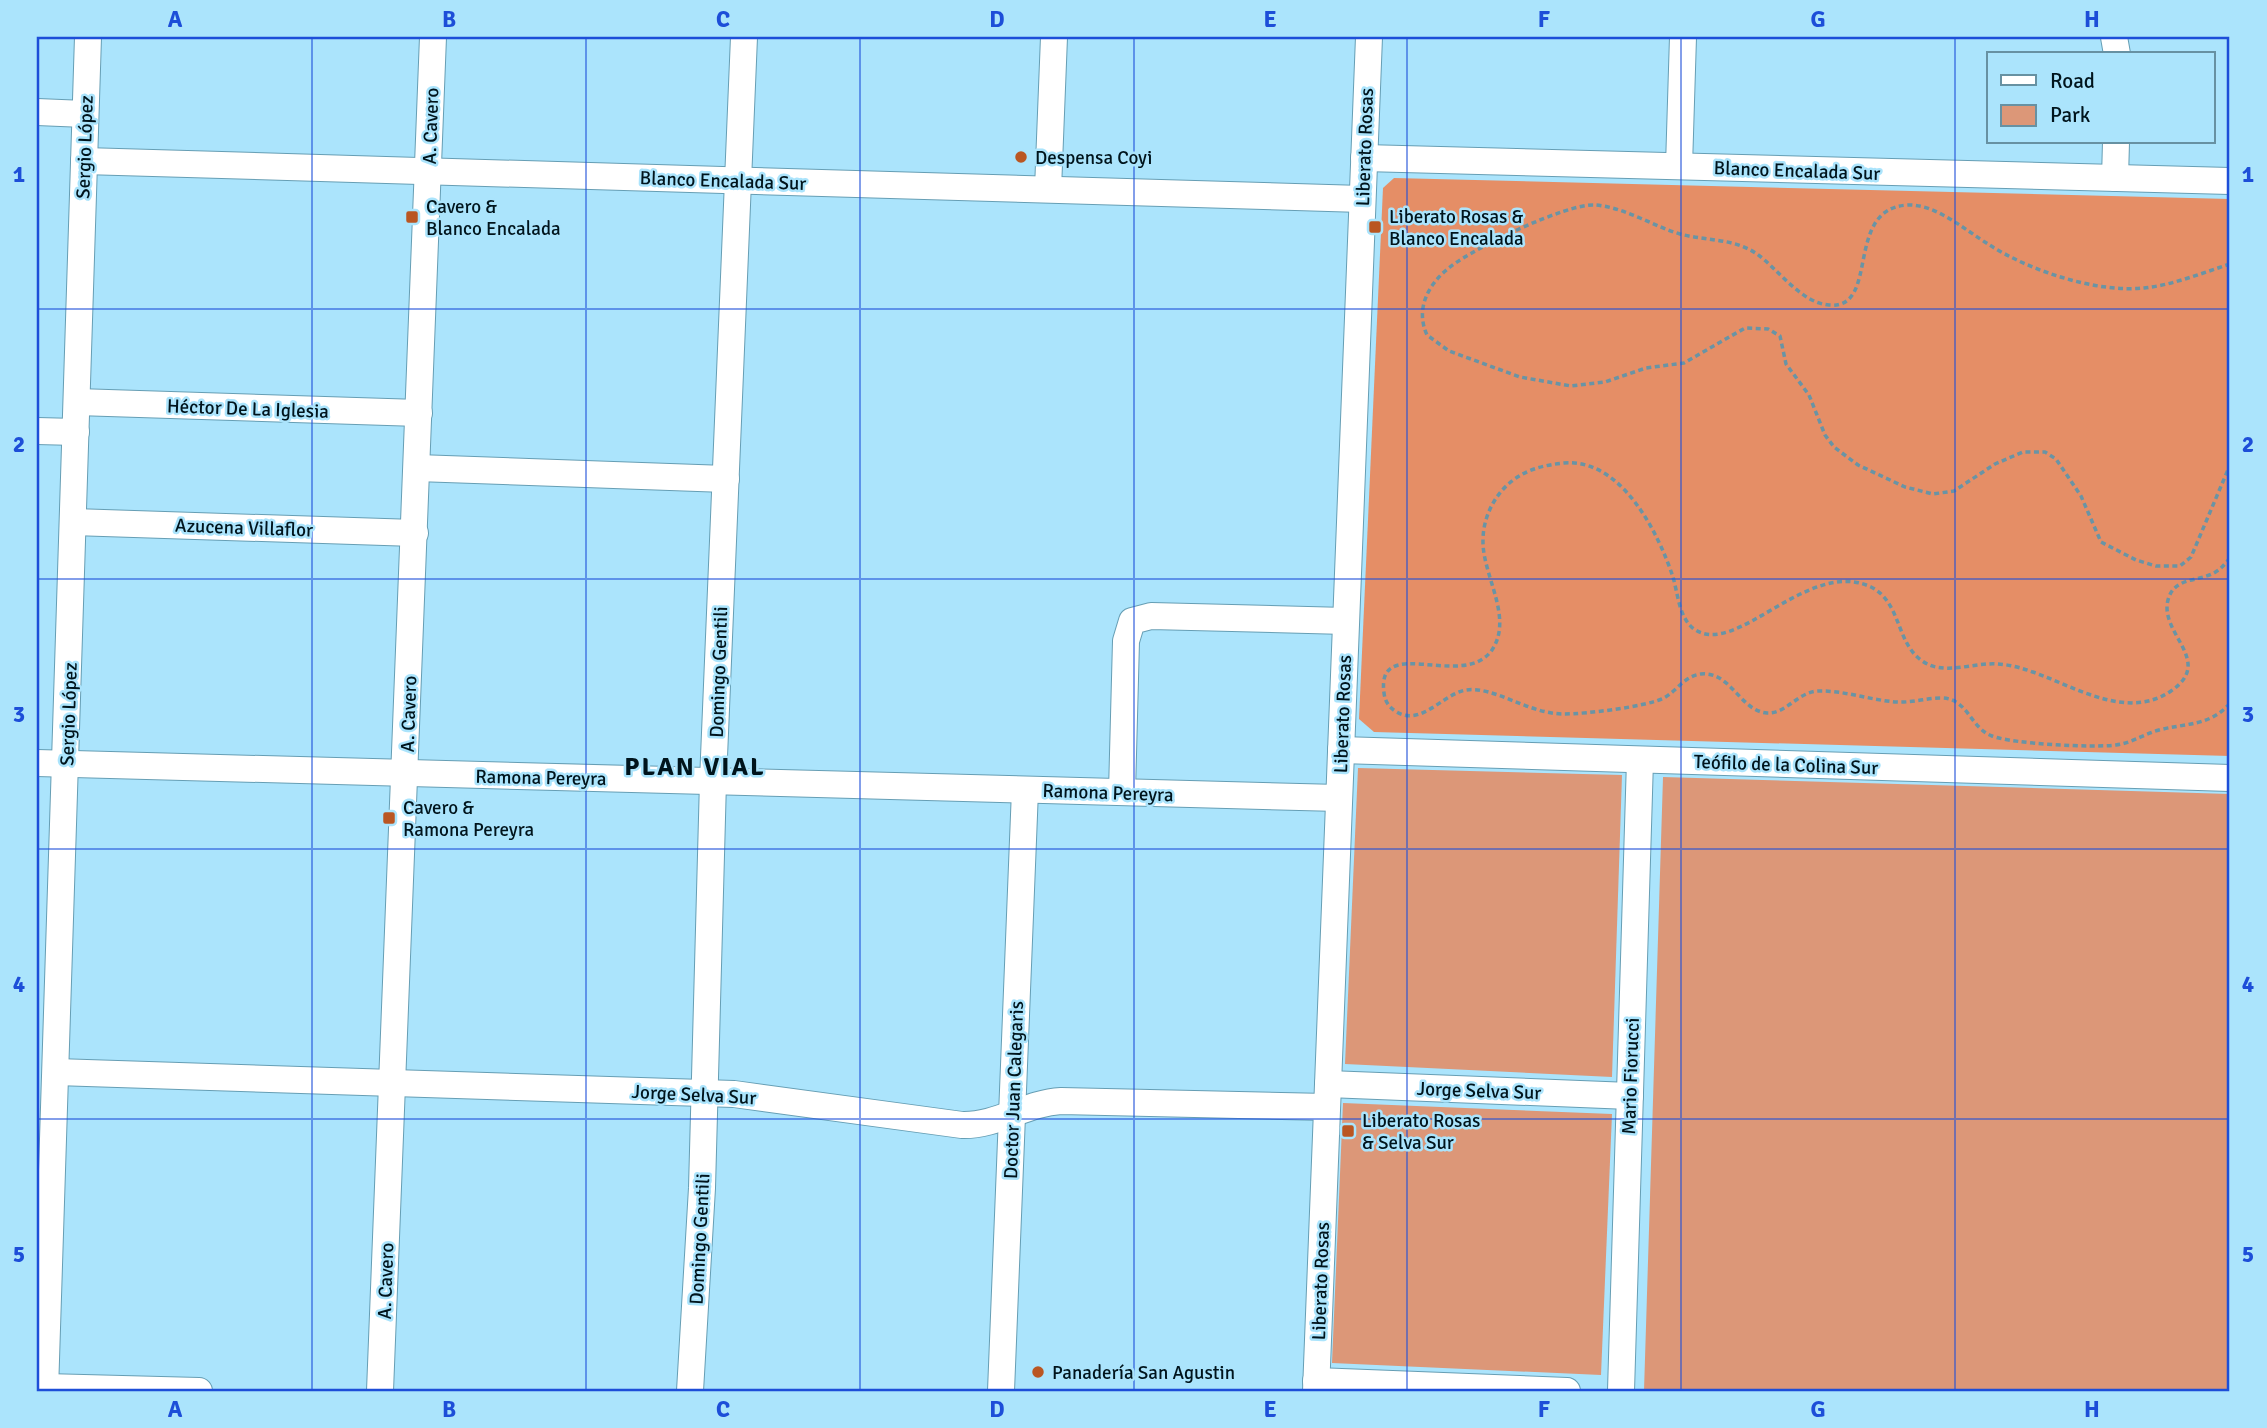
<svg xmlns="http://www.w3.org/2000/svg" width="2267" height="1428" font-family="Signika,sans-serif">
	<rect width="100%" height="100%" fill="#abe4fc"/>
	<g fill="#dc9778">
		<polygon points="1358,768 1622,775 1612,1077 1345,1064"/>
		<polygon points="1663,777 2230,794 2230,1391 1644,1391"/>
		<polygon points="1343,1103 1612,1114 1601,1375 1332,1363"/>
	</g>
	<polygon fill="#e58e66" points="1394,178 2230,199 2230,756 1374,732 1359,719 1383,188"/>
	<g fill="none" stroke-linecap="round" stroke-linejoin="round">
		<g stroke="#669eb4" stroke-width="28">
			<g id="minor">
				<polyline points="2114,37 2117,54"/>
				<polyline points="37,112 85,114"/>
				<polyline points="1364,158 2230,181"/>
				<polyline points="84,161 1362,199"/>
				<polyline points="1679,166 1683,37"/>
				<polyline points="2115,178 2116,142"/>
				<polyline points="1048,189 1054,37"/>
				<polyline points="77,402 419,413"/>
				<polyline points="37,431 76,432"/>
				<polyline points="417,468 726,479"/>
				<polyline points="73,522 415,533"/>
				<polyline points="1341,750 2230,778"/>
				<polyline points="37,763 1339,798"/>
				<polyline points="1122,792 1126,641 1132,621 1151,616 1346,621"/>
				<path d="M56,1072l678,22 228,31c35,1 64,-22 99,-24l266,6"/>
				<polyline points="1328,1084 1630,1096"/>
				<polyline points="1316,1381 1567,1391"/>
				<polyline points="45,1387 199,1391"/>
				<polyline points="45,1391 88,37"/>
				<polyline points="380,1391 433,37"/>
				<polyline points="690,1391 702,1188 713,781 744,37"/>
				<polyline points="1001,1391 1025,790"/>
				<polyline points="1316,1391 1369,37"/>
				<polyline points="1621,1391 1640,760"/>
			</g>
		</g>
		<g stroke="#6994a5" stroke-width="3.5" stroke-dasharray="5 3.5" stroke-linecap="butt">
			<path d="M2230,264c-28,9 -57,21 -86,24 -49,5 -116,-18 -156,-44 -23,-14 -52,-40 -80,-39 -65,3 -27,105 -79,100 -28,-2 -51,-36 -72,-51 -23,-16 -51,-13 -77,-20 -27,-8 -56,-27 -85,-29 -28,-2 -121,43 -145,62 -22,17 -35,42 -23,68l22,16 71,26 51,9 34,-4 41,-14 38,-5 61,-35 23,1 12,7 6,28 23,31 16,40 9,12 24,18 47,22 28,7 21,-3 41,-27 28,-12h22l11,7 25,37 20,46 35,18 20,6h24l11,-9 39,-92"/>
			<path d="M2230,558c-6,7 -9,11 -16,15 -17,9 -40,4 -46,27 -9,34 47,61 3,91 -55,37 -119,-24 -173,-27 -26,-2 -55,13 -77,-4 -25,-18 -20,-58 -50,-73 -63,-30 -135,72 -177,42 -15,-11 -16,-35 -21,-52 -15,-45 -52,-119 -109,-114 -19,2 -37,6 -52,18 -18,14 -29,37 -29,59 -1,35 31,77 9,110 -29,41 -116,-17 -108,43 1,8 4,13 11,18 26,17 47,-17 71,-21 29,-4 62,24 98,24 21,0 81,-7 100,-16 14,-8 20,-22 37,-24 30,-3 39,37 66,39 19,1 30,-20 50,-22 26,-1 53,9 79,11 15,1 30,-4 45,-4 27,0 29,30 51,38 21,8 101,12 124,9 16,-2 28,-11 43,-15 27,-7 52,-4 71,-27"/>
		</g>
		<use href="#minor" stroke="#fff" stroke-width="26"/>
	</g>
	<path fill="none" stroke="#1d4ed8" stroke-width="2" stroke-opacity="0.55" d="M312,37v1354M586,37v1354M860,37v1354M1134,37v1354M1407,37v1354M1681,37v1354M1955,37v1354M37,309h2193M37,579h2193M37,849h2193M37,1119h2193"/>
	<g fill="#ba5622" stroke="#abe4fc" stroke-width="2.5">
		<circle cx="1021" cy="157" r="7"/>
		<rect x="405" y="210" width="14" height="14" rx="3.5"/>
		<rect x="1368" y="220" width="14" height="14" rx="3.5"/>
		<rect x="382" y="811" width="14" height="14" rx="3.5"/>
		<rect x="1341" y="1124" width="14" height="14" rx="3.5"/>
		<circle cx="1038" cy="1372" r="7"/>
	</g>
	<g text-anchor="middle" stroke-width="5" stroke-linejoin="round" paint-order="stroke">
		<g font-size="19" fill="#00141c" stroke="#abe4fc">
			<text transform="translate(430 126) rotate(-88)" y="7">A. Cavero</text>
			<text transform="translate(84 147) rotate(-88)" y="7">Sergio López</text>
			<text transform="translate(1364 147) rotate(-88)" y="7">Liberato Rosas</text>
			<text transform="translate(1797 170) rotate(2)" y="7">Blanco Encalada Sur</text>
			<text transform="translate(723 180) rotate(2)" y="7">Blanco Encalada Sur</text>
			<text transform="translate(248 408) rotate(2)" y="7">Héctor De La Iglesia</text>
			<text transform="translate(244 527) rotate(2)" y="7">Azucena Villaflor</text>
			<text transform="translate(718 672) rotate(-88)" y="7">Domingo Gentili</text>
			<text transform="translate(68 714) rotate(-88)" y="7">Sergio López</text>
			<text transform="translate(408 714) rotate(-88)" y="7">A. Cavero</text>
			<text transform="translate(1342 714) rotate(-88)" y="7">Liberato Rosas</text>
			<text transform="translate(1786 764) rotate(2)" y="7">Teófilo de la Colina Sur</text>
			<text transform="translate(541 777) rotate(1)" y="7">Ramona Pereyra</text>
			<text transform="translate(1108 792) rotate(2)" y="7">Ramona Pereyra</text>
			<text transform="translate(1630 1076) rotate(-88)" y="7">Mario Fiorucci</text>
			<text transform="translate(1013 1090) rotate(-88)" y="7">Doctor Juan Calegaris</text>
			<text transform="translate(1479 1090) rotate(2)" y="7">Jorge Selva Sur</text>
			<text transform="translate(694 1094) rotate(3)" y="7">Jorge Selva Sur</text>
			<text transform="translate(699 1239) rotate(-87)" y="7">Domingo Gentili</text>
			<text transform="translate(385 1281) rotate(-88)" y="7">A. Cavero</text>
			<text transform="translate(1320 1281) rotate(-88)" y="7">Liberato Rosas</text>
		</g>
		<g font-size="19" fill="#00141c" stroke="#abe4fc" text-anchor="start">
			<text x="1035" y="164">Despensa Coyi</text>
			<text x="426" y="213">Cavero &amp;<tspan x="426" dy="22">Blanco Encalada</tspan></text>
			<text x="1389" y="223">Liberato Rosas &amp;<tspan x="1389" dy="22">Blanco Encalada</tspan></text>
			<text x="403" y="814">Cavero &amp;<tspan x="403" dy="22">Ramona Pereyra</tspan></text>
			<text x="1362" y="1127">Liberato Rosas<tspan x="1362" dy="22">&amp; Selva Sur</tspan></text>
			<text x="1052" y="1379">Panadería San Agustin</text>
		</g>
		<g font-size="26" font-weight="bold" letter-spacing="2" fill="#00141c" stroke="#abe4fc">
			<text x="695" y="775">PLAN VIAL</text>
		</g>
	</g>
	<rect width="2267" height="1428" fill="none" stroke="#abe4fc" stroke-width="77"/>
	<rect x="1987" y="52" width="228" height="91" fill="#abe4fc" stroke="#6791a2" stroke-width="2"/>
	<rect x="2001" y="75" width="35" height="10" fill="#ffffff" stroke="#6791a2" stroke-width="2"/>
	<text x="2050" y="88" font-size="21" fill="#00141c">Road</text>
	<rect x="2001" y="105" width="35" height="21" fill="#dc9778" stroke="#6791a2" stroke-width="2"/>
	<text x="2050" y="122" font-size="21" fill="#00141c">Park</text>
	<rect x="38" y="38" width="2190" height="1352" fill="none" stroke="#1d4ed8" stroke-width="2.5"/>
	<g font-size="23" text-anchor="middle" font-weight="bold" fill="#1d4ed8">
		<text x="175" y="27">A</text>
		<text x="449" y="27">B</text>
		<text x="723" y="27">C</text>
		<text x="997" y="27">D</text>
		<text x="1270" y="27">E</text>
		<text x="1544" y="27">F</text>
		<text x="1818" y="27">G</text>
		<text x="2092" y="27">H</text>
		<text x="19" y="182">1</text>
		<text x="2248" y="182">1</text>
		<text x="19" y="452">2</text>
		<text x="2248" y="452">2</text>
		<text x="19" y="722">3</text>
		<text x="2248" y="722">3</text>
		<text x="19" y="992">4</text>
		<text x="2248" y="992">4</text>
		<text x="19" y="1262">5</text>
		<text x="2248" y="1262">5</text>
		<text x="175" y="1417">A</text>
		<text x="449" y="1417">B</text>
		<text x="723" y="1417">C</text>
		<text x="997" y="1417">D</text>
		<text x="1270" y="1417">E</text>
		<text x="1544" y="1417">F</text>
		<text x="1818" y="1417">G</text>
		<text x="2092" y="1417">H</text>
	</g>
</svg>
